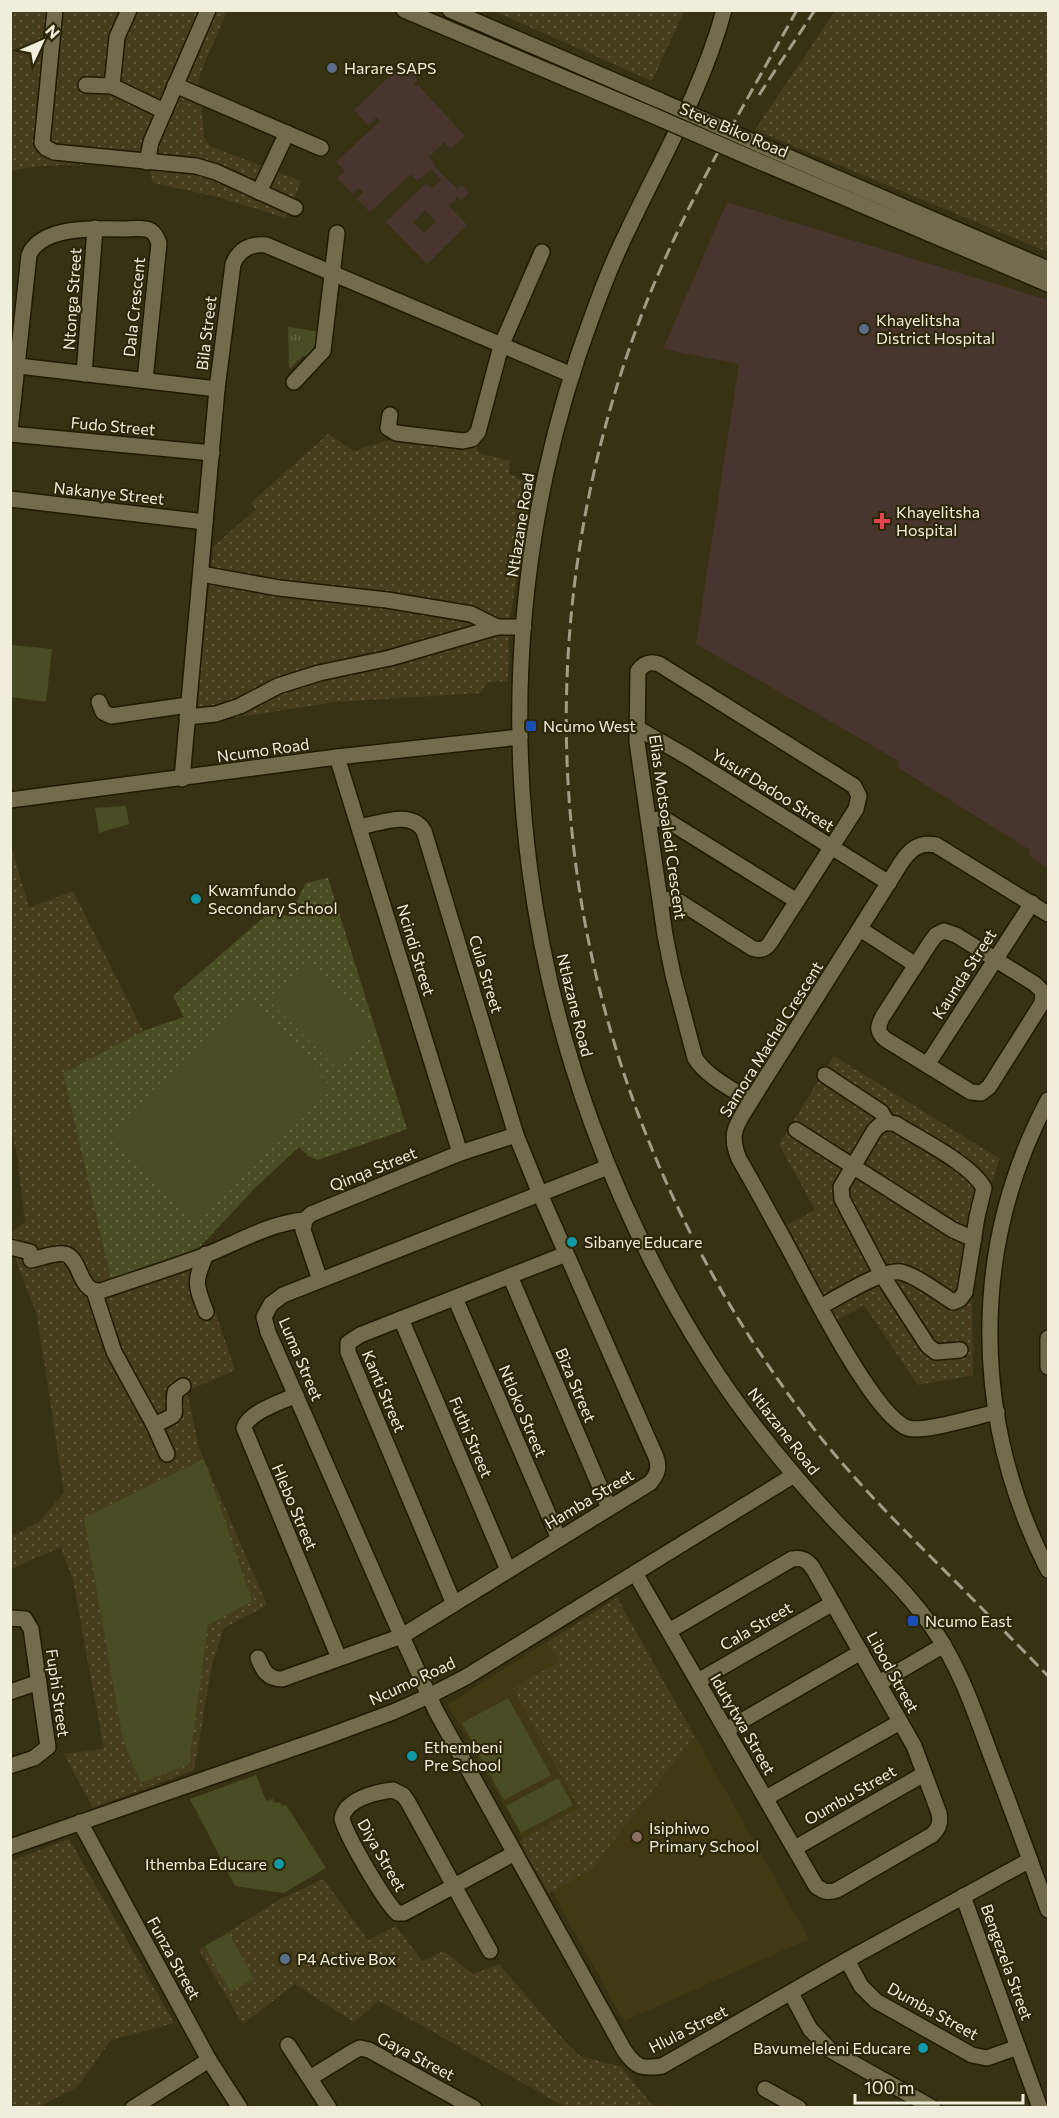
<svg xmlns="http://www.w3.org/2000/svg" width="1059" height="2118" font-family="Commissioner,sans-serif">
	<defs>
		<pattern id="grass-dots" width="8" height="8" patternUnits="userSpaceOnUse" patternTransform="scale(1.5)"><rect width="8" height="8" fill="#494d23"/><path d="M2 2h.1M6 6h.1" fill="none" stroke="#646742" stroke-width="1.8" stroke-linecap="round"/></pattern>
		<pattern id="sand-dots" width="8" height="8" patternUnits="userSpaceOnUse" patternTransform="scale(1.5)"><rect width="8" height="8" fill="#463d1d"/><path d="M2 2h.1M6 6h.1" fill="none" stroke="#61593d" stroke-width="1.8" stroke-linecap="round"/></pattern>
		<pattern id="park-tufts" width="24" height="20" patternUnits="userSpaceOnUse" patternTransform="scale(1.5)"><rect width="24" height="20" fill="#494d23"/><path d="M3 7l-1-3M5 7V3M7 7l1-3M15 17l-1-3M17 17v-4M19 17l1-3" fill="none" stroke="#646742"/></pattern>
	</defs>
	<rect width="100%" height="100%" fill="#383215"/>
	<polygon fill="#413914" points="617,1598 809,1939 624,2021 448,1704"/>
	<g fill="#48352e" fill-rule="evenodd">
		<path d="M403,64l15,16 -4,4 2,3 2,-2 47,51 -14,13 -7,-7 -15,15 6,7 -1,2 23,23 5,-4 7,8 -8,8 -4,-4 -8,9 18,19 -40,39 -41,-42 40,-39 6,5 9,-8 -10,-11 -14,12 -6,-7 -41,38 -13,-13 7,-7 -4,-4 -8,6 -15,-16 8,-7 -9,-9 44,-41 -3,-4 -9,8 -14,-15zM425,210l11,12 -12,11 -11,-11z"/>
		<polygon points="727,202 1048,300 1048,868 1028,855 1030,850 897,767 899,761 696,644 739,364 663,349"/>
	</g>
	<polygon fill="url(#grass-dots)" points="328,878 407,1129 318,1160 308,1156 299,1147 256,1187 195,1252 111,1280 63,1073 143,1031 184,1017 173,996 270,912 289,916 306,883"/>
	<g fill="url(#sand-dots)">
		<path d="M227,10l-28,67 5,60 6,9 91,35 -15,37 -72,-22 -61,-13 -3,-12c-51,-7 -86,-9 -137,-1l-2,4v-163z"/>
		<polygon points="494,11 684,10 684,11 652,81"/>
		<polygon points="835,11 1048,11 1048,252 755,130"/>
		<polygon points="328,434 354,451 395,438 475,441 479,453 510,461 509,473 519,479 532,482 509,625 508,681 488,682 480,693 335,702 194,724 214,546 256,509 251,503"/>
		<polygon points="10,841 29,908 73,891 143,1031 63,1073 111,1280 195,1252 235,1370 187,1391 199,1448 267,1605 224,1628 212,1664 194,1770 93,1808 64,1754 104,1749 73,1580 61,1547 11,1569 11,1537 40,1521 64,1492 37,1315 11,1247 11,1233 25,1222 16,1148 10,1130"/>
		<polygon points="834,1056 1000,1159 979,1215 972,1286 973,1375 918,1385 864,1305 837,1320 787,1225 815,1210 779,1144"/>
		<polygon points="617,1598 694,1736 592,1869 549,1893 519,1841 579,1808 513,1688 559,1662 547,1643"/>
		<polygon points="69,1839 174,2023 111,2040 77,2087 39,2107 11,2107 11,1861"/>
		<polygon points="323,1879 368,1940 396,1926 422,1961 444,1951 473,1974 499,1964 568,2045 580,2056 621,2067 652,2105 683,2107 565,2107 379,2001 354,2022 295,1984 243,2024 199,1950 279,1900"/>
	</g>
	<polygon fill="url(#park-tufts)" points="288,327 321,332 313,358 303,356 289,369"/>
	<g fill="#494d23">
		<polygon points="11,645 52,649 46,702 11,697"/>
		<polygon points="126,806 129,824 99,833 95,808"/>
		<polygon points="311,962 376,1028 336,1068 270,1002"/>
		<polygon points="250,1001 332,1088 192,1221 110,1134"/>
		<polygon points="204,1459 252,1601 208,1625 189,1764 141,1783 123,1740 84,1518"/>
		<polygon points="508,1698 551,1775 504,1800 462,1723"/>
		<polygon points="256,1775 266,1801 273,1799 275,1803 280,1802 282,1806 286,1805 326,1868 284,1893 235,1886 190,1799"/>
		<polygon points="558,1778 573,1805 521,1833 506,1806"/>
		<polygon points="229,1933 254,1979 230,1992 205,1946"/>
	</g>
	<g fill="none" stroke-linecap="round" stroke-linejoin="round">
		<g stroke="#201a00" stroke-width="18">
			<g id="minor">
				<polyline points="55,10 42,143 46,148 54,152 196,166 216,172 295,208"/>
				<polyline points="129,10 117,37 112,86 164,111"/>
				<polyline points="404,10 652,115"/>
				<polyline points="450,10 661,101"/>
				<path d="M724,10c-21,78 -62,148 -96,220 -20,40 -35,83 -50,126 -112,336 -59,705 129,1002 37,59 82,113 129,164 33,35 71,68 98,108 26,38 40,80 56,123 20,52 39,104 58,157"/>
				<polyline points="86,85 112,86"/>
				<polyline points="175,85 321,148"/>
				<polyline points="758,144 1048,269"/>
				<polyline points="751,158 1048,284"/>
				<polyline points="147,162 151,142 208,10"/>
				<polyline points="259,192 287,133"/>
				<polyline points="10,365 217,389"/>
				<polyline points="84,374 95,228"/>
				<polyline points="294,382 323,351 337,233"/>
				<polyline points="390,415 388,428 396,433 463,441 472,439 478,432 501,346 542,252"/>
				<path d="M10,431l19,-176c12,-29 67,-27 94,-26 8,0 21,-2 28,2 5,3 6,7 8,12l-14,137"/>
				<polyline points="10,434 212,453"/>
				<polyline points="10,499 205,522"/>
				<polyline points="201,574 279,588 387,600 471,614 497,627"/>
				<polyline points="99,702 103,712 111,716 188,705"/>
				<polyline points="187,717 216,714 240,706 278,686 319,673 390,658 497,627 524,627"/>
				<polyline points="637,728 686,756 889,883"/>
				<polyline points="337,757 460,1153"/>
				<path d="M182,779l35,-390 16,-125c6,-14 17,-21 33,-19l306,130"/>
				<polyline points="10,800 337,757 520,737"/>
				<polyline points="649,822 658,819 668,821 797,901"/>
				<path d="M660,901l10,-2 10,3 72,46c8,3 13,2 18,-5l86,-134 3,-13 -5,-10 -195,-122c-9,-3 -15,-1 -21,7l-1,71 28,193 8,40 22,83c12,19 37,31 56,43"/>
				<polyline points="860,929 916,965"/>
				<path d="M944,931l12,4 79,49 8,8 -1,11 -53,84 -8,6 -10,-1 -86,-53c-9,-8 -7,-13 -2,-23l47,-73 6,-8z"/>
				<polyline points="927,1065 1032,903"/>
				<polyline points="825,1075 881,1112 887,1122"/>
				<path d="M1048,1100c-79,149 -76,321 0,470"/>
				<polyline points="796,1130 953,1230 974,1239"/>
				<path d="M608,1167l-325,128 -12,9 -7,13 4,15 125,285 43,94 188,339c12,18 18,19 38,16l185,-106 183,-100"/>
				<polyline points="10,1247 30,1252"/>
				<path d="M31,1260c9,-2 25,-8 34,-6 17,5 13,39 36,37 35,-12 70,-23 105,-36 33,-13 63,-32 99,-35"/>
				<polyline points="510,1276 609,1508"/>
				<polyline points="320,1280 303,1230 305,1220 311,1214 460,1153 516,1135"/>
				<polyline points="94,1291 114,1352 154,1425 167,1454"/>
				<polyline points="455,1298 559,1539"/>
				<path d="M820,1307c17,-9 62,-38 81,-35 16,4 38,21 52,30l7,-3 5,-7 12,-75 7,-29c-13,-24 -63,-48 -88,-64 -11,-3 -15,-1 -22,7l-33,56 1,12 40,76 46,71 8,6 24,-2"/>
				<path d="M206,1312c-11,-29 -12,-29 0,-58"/>
				<polyline points="401,1319 508,1570"/>
				<polyline points="1048,1338 1048,1367"/>
				<path d="M296,1395c-14,7 -48,17 -52,33l95,230"/>
				<path d="M997,1412c-20,4 -72,21 -89,16 -34,-11 -101,-146 -120,-181 -16,-29 -32,-59 -49,-88 -11,-27 -2,-35 12,-58l150,-238c9,-14 18,-21 35,-18l112,69"/>
				<path d="M154,1425c30,-14 17,-6 21,-33l8,-6"/>
				<path d="M635,1573c60,104 121,208 181,313 8,6 12,7 21,4l95,-55c7,-7 9,-12 7,-22l-25,-67 -100,-176c-5,-9 -11,-13 -22,-11l-123,72"/>
				<polyline points="454,1604 348,1352 348,1343 360,1335 566,1254"/>
				<polyline points="10,1618 25,1619 31,1629 48,1747 34,1758 10,1766"/>
				<path d="M258,1658c5,12 9,21 24,21l120,-43 248,-153c7,-8 10,-15 6,-26l-116,-263 -24,-59 -92,-304c-13,-22 -45,-7 -65,-4"/>
				<polyline points="698,1681 833,1603"/>
				<polyline points="879,1683 944,1645"/>
				<polyline points="10,1692 39,1682"/>
				<polyline points="726,1730 861,1652"/>
				<path d="M393,1790l10,5 5,7 46,84 -50,27h-7c-14,-14 -50,-76 -55,-94 3,-20 34,-27 51,-29z"/>
				<polyline points="766,1798 900,1722"/>
				<polyline points="80,1822 209,2060 240,2108"/>
				<polyline points="10,1847 323,1738 393,1712 429,1696 466,1677 794,1475"/>
				<polyline points="795,1848 924,1774"/>
				<polyline points="963,1896 1040,2108"/>
				<polyline points="490,1951 454,1886 515,1853"/>
				<polyline points="847,1960 861,1986 876,2001 972,2055 987,2058 1018,2047"/>
				<polyline points="791,1993 810,2029 830,2050 933,2108"/>
				<polyline points="288,2045 329,2108"/>
				<polyline points="310,2078 354,2051 360,2048 369,2050 474,2108"/>
				<polyline points="765,2089 799,2108"/>
				<polyline points="133,2108 209,2060"/>
			</g>
		</g>
		<use href="#minor" stroke="#726c4d" stroke-width="15"/>
		<g stroke="#a29d87" stroke-width="3" stroke-dasharray="12 6" stroke-linecap="butt">
			<path d="M797,10c-58,104 -119,206 -160,317 -138,375 -70,773 168,1090 37,50 81,95 125,139 40,40 79,80 118,120"/>
			<polyline points="759,95 815,10"/>
		</g>
		<g stroke="#201a00" stroke-width="18" stroke-linecap="butt">
			<g id="minor-bridge">
				<polyline points="661,101 758,144"/>
				<polyline points="652,115 751,158"/>
			</g>
		</g>
		<use href="#minor-bridge" stroke="#726c4d" stroke-width="15"/>
	</g>
	<g fill="#5c6f8a" stroke="#2e280b" stroke-width="2">
		<circle cx="332" cy="68" r="6"/>
		<circle cx="864" cy="329" r="6"/>
		<circle cx="285" cy="1959" r="6"/>
	</g>
	<path fill="#e0444e" stroke="#2e280b" stroke-width="2" d="M879 512h6v6h6v6h-6v6h-6v-6h-6v-6h6z"/>
	<g fill="#1a4fb4" stroke="#2e280b" stroke-width="2">
		<rect x="525" y="720" width="12" height="12" rx="3"/>
		<rect x="907" y="1615" width="12" height="12" rx="3"/>
	</g>
	<g fill="#0f9aa8" stroke="#2e280b" stroke-width="2">
		<circle cx="196" cy="899" r="6"/>
		<circle cx="572" cy="1242" r="6"/>
		<circle cx="412" cy="1756" r="6"/>
		<circle cx="279" cy="1864" r="6"/>
		<circle cx="923" cy="2048" r="6"/>
	</g>
	<circle fill="#8d6e63" stroke="#2e280b" stroke-width="2" cx="637" cy="1837" r="6"/>
	<g text-anchor="middle" stroke-width="4.5" stroke-linejoin="round" paint-order="stroke">
		<g font-size="16" fill="#f1eddc" stroke="#2e280b" text-anchor="start">
			<text x="344" y="74">Harare SAPS</text>
			<text x="876" y="326">Khayelitsha<tspan x="876" dy="18">District Hospital</tspan></text>
			<text x="896" y="518">Khayelitsha<tspan x="896" dy="18">Hospital</tspan></text>
			<text x="543" y="732">Ncumo West</text>
			<text x="208" y="896">Kwamfundo<tspan x="208" dy="18">Secondary School</tspan></text>
			<text x="584" y="1248">Sibanye Educare</text>
			<text x="925" y="1627">Ncumo East</text>
			<text x="424" y="1753">Ethembeni<tspan x="424" dy="18">Pre School</tspan></text>
			<text x="649" y="1834">Isiphiwo<tspan x="649" dy="18">Primary School</tspan></text>
			<text x="267" y="1870" text-anchor="end">Ithemba Educare</text>
			<text x="297" y="1965">P4 Active Box</text>
			<text x="911" y="2054" text-anchor="end">Bavumeleleni Educare</text>
		</g>
		<g font-size="16" fill="#f1eddc" stroke="#2e280b">
			<text transform="translate(734 130) rotate(23)" y="6">Steve Biko Road</text>
			<text transform="translate(72 299) rotate(-86)" y="6">Ntonga Street</text>
			<text transform="translate(134 307) rotate(-84)" y="6">Dala Crescent</text>
			<text transform="translate(206 333) rotate(-83)" y="6">Bila Street</text>
			<text transform="translate(113 426) rotate(5)" y="6">Fudo Street</text>
			<text transform="translate(109 493) rotate(6)" y="6">Nakanye Street</text>
			<text transform="translate(520 525) rotate(-81)" y="6">Ntlazane Road</text>
			<text transform="translate(263 750) rotate(-8)" y="6">Ncumo Road</text>
			<text transform="translate(773 790) rotate(32)" y="6">Yusuf Dadoo Street</text>
			<text transform="translate(668 827) rotate(82)" y="6">Elias Motsoaledi Crescent</text>
			<text transform="translate(416 950) rotate(73)" y="6">Ncindi Street</text>
			<text transform="translate(486 974) rotate(73)" y="6">Cula Street</text>
			<text transform="translate(964 974) rotate(-57)" y="6">Kaunda Street</text>
			<text transform="translate(575 1005) rotate(76)" y="6">Ntlazane Road</text>
			<text transform="translate(771 1039) rotate(-58)" y="6">Samora Machel Crescent</text>
			<text transform="translate(373 1169) rotate(-22)" y="6">Qinqa Street</text>
			<text transform="translate(301 1359) rotate(67)" y="6">Luma Street</text>
			<text transform="translate(576 1385) rotate(67)" y="6">Biza Street</text>
			<text transform="translate(384 1391) rotate(67)" y="6">Kanti Street</text>
			<text transform="translate(523 1411) rotate(67)" y="6">Ntloko Street</text>
			<text transform="translate(784 1431) rotate(52)" y="6">Ntlazane Road</text>
			<text transform="translate(471 1437) rotate(67)" y="6">Futhi Street</text>
			<text transform="translate(589 1499) rotate(-31)" y="6">Hamba Street</text>
			<text transform="translate(295 1507) rotate(67)" y="6">Hlebo Street</text>
			<text transform="translate(756 1626) rotate(-30)" y="6">Cala Street</text>
			<text transform="translate(893 1672) rotate(61)" y="6">Libod Street</text>
			<text transform="translate(412 1681) rotate(-25)" y="6">Ncumo Road</text>
			<text transform="translate(58 1693) rotate(82)" y="6">Fuphi Street</text>
			<text transform="translate(743 1724) rotate(60)" y="6">Idutytwa Street</text>
			<text transform="translate(850 1795) rotate(-30)" y="6">Oumbu Street</text>
			<text transform="translate(382 1855) rotate(60)" y="6">Diya Street</text>
			<text transform="translate(174 1958) rotate(61)" y="6">Funza Street</text>
			<text transform="translate(1007 1962) rotate(70)" y="6">Bengezela Street</text>
			<text transform="translate(933 2011) rotate(29)" y="6">Dumba Street</text>
			<text transform="translate(688 2029) rotate(-27)" y="6">Hlula Street</text>
			<text transform="translate(416 2056) rotate(28)" y="6">Gaya Street</text>
		</g>
	</g>
	<rect width="1059" height="2118" fill="none" stroke="#f1eddc" stroke-width="24"/>
	<g transform="translate(42 42) rotate(46)" stroke="#2e280b" stroke-width="4.5" paint-order="stroke">
	<path d="M0-4.5L10 22L0 15L-10 22Z" fill="#f1eddc"/>
	<text y="-9" font-size="16" font-weight="bold" text-anchor="middle" fill="#f1eddc">N</text>
	</g>
	<path d="M855 2094v9h168v-9" fill="none" stroke="#f1eddc" stroke-width="3"/>
	<text x="864" y="2094" font-size="18" fill="#f1eddc" stroke="#2e280b" stroke-width="4.5" paint-order="stroke">100 m</text>
</svg>
